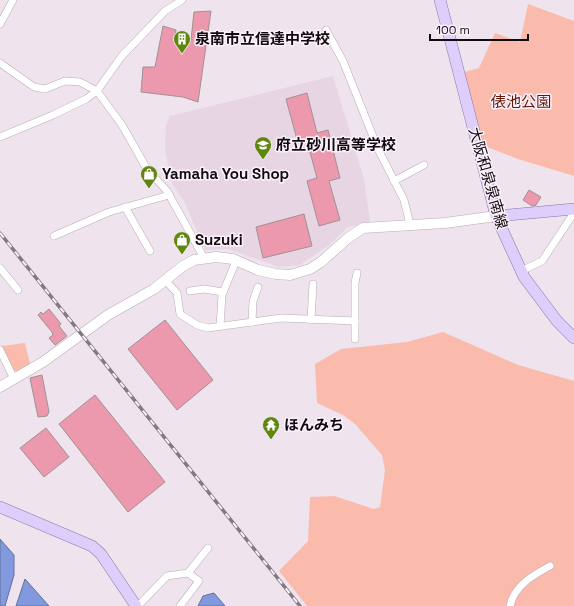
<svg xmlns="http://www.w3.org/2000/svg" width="574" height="606" font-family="'Space Grotesk','Noto Sans JP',sans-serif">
	<rect width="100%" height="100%" fill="#efe3ed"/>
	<polygon fill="#e7d5e4" points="333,76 364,179 370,222 348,227 329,245 300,265 279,267 228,249 205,250 184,201 172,184 169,174 165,146 166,125 170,116"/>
	<g fill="#fabbac">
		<polygon points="528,4 574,21 574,176 518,159 477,143 458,74 479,68 495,33 520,42"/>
		<polygon points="443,332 518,365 574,381 574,606 307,606 279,571 308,541 310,497 334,496 374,509 380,507 385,470 382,455 355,424 343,415 317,403 315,364 341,349 407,342"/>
		<polygon points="25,343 30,364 17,371 13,370 2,346"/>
	</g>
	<g fill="#829add" stroke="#606f9f">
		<polygon points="0,539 14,555 14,575 5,606 0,606"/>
		<polygon points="25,579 49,606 16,606"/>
		<polygon points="214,593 225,606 198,606 203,596"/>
	</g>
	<g fill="#ec99ae" stroke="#a09194">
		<polygon points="211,11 198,102 183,97 141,92 143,67 155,67 163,26 176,30 175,36 191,40 194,12"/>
		<polygon points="307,93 317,133 328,130 340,178 329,181 340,220 319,226 307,181 317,178 307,141 298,143 286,99"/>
		<polygon points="529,190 541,197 536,205 532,206 523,200"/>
		<polygon points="304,214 312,246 263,258 256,227"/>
		<polygon points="49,309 61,324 59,326 67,336 55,345 49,338 53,335 52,332 38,315 41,312 43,314"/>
		<polygon points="165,320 213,380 177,410 128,349"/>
		<polygon points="42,375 49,412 47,416 38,417 30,378"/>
		<polygon points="95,395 165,482 128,512 59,424"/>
		<polygon points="46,428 69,457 44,477 20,448"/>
	</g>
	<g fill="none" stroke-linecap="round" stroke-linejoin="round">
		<g stroke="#b8acb6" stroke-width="8">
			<g id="street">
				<polyline points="0,24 13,0"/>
				<polyline points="326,30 343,61 378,149 404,200 410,224"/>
				<polyline points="0,63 34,87 45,89 65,81 80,82 97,91 122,125 147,169 167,191 204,258"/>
				<polyline points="0,137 53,115 86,99 97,91 121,57 165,11 182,0"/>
				<polyline points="394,181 424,165"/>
				<polyline points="125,207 150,251"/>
				<polyline points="54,236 109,212 169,195"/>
				<polyline points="0,268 18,290"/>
				<polyline points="521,271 542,261 574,213"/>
				<polyline points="166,281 177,293 180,314 197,325 208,328 281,318 355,321"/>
				<polyline points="190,291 204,289 223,292"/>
				<polyline points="311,320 313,284"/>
				<polyline points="252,322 253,301 258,287"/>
				<polyline points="220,326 222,295 236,261"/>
				<polyline points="355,339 355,283 357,273"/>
				<polyline points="0,350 14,379"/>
				<polyline points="188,573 208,548"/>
				<polyline points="138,606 167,576 188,573 199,581 180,606"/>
				<path d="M510,606c4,-20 23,-31 40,-40"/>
			</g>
		</g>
		<g stroke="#b8acb6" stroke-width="11">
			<polyline id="secondary" points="0,387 43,362 108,315 154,289 183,266 194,260 216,257 233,259 258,270 276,274 290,275 310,269 321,262 348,238 363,228 445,223 496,216"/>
		</g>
		<g stroke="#8775a7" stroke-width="12">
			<g id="primary">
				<polyline points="440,0 496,216 524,277 557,321 574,338"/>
				<polyline points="496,216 574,209"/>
				<polyline points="0,507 92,546 101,554 136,606"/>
			</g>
		</g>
		<use href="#street" stroke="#fff" stroke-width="7"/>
		<use href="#secondary" stroke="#fff" stroke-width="10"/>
		<use href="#primary" stroke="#decefb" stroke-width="11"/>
		<g stroke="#827a81" stroke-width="3.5">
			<polyline id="rail" points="0,233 300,606"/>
		</g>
		<use href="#rail" stroke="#fcf0fa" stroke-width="2" stroke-dasharray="6" stroke-linecap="butt"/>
	</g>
	<defs>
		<g id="building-pin" transform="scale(0.9)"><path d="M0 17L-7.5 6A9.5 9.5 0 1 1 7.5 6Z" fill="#5f860e" stroke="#fcf0fa"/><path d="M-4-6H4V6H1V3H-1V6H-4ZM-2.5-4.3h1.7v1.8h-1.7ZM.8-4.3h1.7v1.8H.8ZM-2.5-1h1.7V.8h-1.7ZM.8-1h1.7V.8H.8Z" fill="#fff"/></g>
		<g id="school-pin" transform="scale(0.9)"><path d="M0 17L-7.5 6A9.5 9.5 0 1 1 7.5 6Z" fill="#5f860e" stroke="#fcf0fa"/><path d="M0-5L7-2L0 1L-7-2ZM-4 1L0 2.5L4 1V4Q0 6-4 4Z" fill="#fff"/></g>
		<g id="shop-pin" transform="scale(0.9)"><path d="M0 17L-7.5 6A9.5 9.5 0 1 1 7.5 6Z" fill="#5f860e" stroke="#fcf0fa"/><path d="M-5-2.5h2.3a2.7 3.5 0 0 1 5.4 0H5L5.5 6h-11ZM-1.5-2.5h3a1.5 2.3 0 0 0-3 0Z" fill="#fff"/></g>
		<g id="temple-pin" transform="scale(0.9)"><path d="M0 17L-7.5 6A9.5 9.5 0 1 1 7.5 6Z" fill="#5f860e" stroke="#fcf0fa"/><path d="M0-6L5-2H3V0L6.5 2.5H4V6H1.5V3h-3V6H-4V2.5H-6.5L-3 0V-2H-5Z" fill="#fff"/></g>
	</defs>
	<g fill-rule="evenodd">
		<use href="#building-pin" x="182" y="39"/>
		<use href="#school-pin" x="263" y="145"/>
		<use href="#shop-pin" x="149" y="174"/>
		<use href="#shop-pin" x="182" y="240"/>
		<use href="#temple-pin" x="271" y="425"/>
	</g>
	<g text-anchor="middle" stroke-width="3" stroke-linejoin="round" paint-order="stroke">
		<g font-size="15" font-weight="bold" fill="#0f0b0e" stroke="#fcf0fa" text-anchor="start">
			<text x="195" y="44">泉南市立信達中学校</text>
			<text x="276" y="150">府立砂川高等学校</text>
			<text x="162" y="179">Yamaha You Shop</text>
			<text x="195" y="245">Suzuki</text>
			<text x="284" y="430">ほんみち</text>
		</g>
		<g font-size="15" fill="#601808" stroke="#fcf0fa">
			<text x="521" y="107">俵池公園</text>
		</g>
		<g font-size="15" fill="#0f0b0e" stroke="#fcf0fa">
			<text transform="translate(488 178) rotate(74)" y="5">大阪和泉泉南線</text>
		</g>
	</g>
	<path d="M430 34v6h98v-6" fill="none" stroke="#0f0b0e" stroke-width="2"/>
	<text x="436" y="34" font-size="12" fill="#0f0b0e" stroke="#fcf0fa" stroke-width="3" paint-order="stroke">100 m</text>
</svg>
